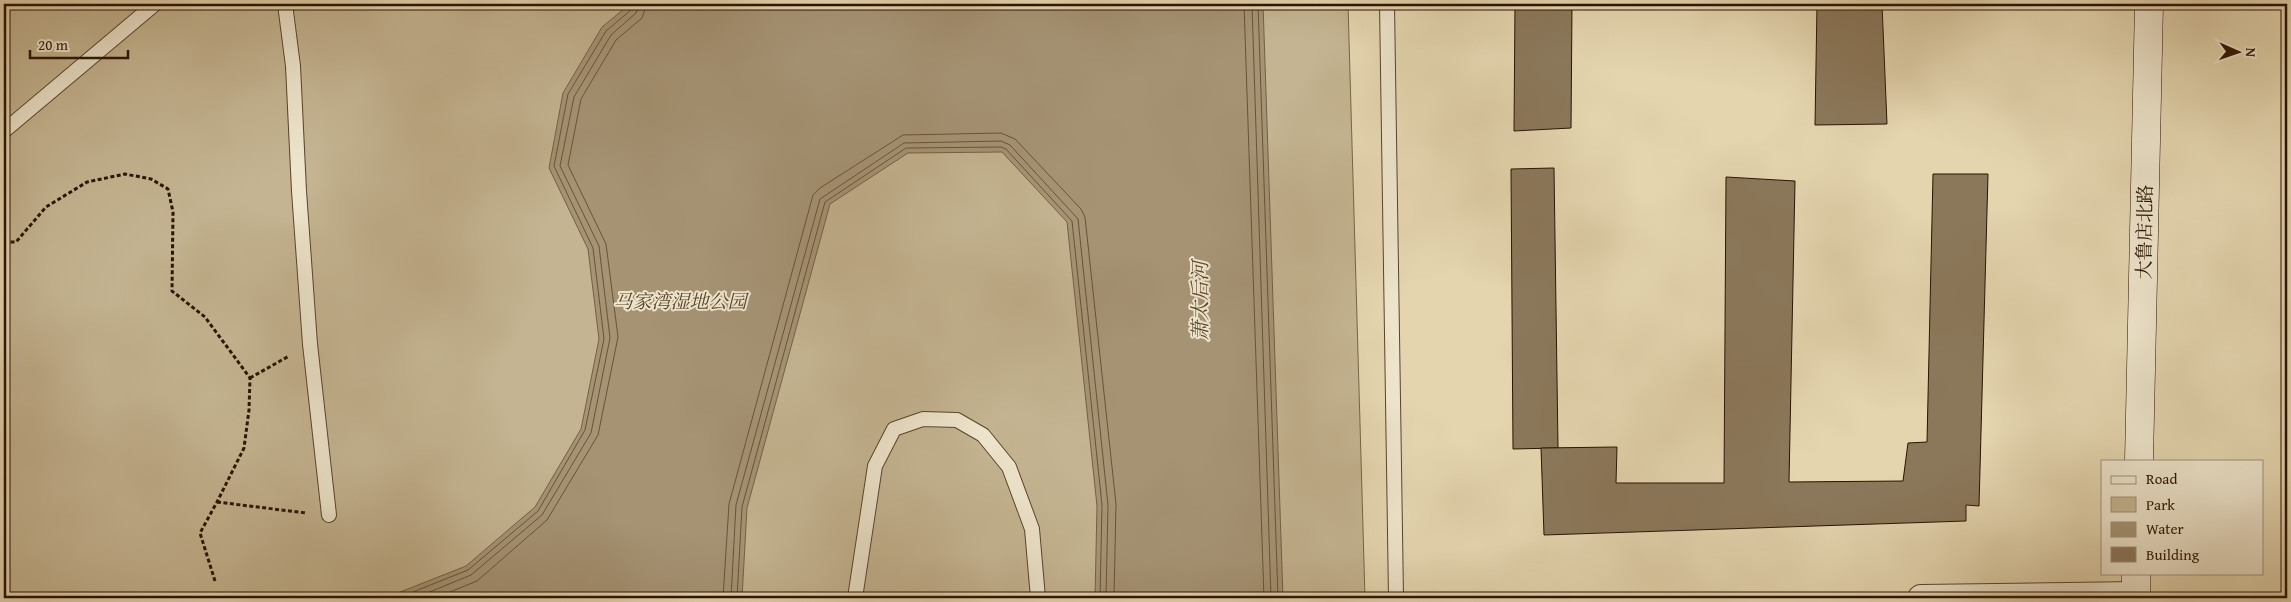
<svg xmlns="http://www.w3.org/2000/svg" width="2291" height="602" font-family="'Gentium Book Plus','Noto Serif SC',serif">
	<rect width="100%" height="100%" fill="#e4d5af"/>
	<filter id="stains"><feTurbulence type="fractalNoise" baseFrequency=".004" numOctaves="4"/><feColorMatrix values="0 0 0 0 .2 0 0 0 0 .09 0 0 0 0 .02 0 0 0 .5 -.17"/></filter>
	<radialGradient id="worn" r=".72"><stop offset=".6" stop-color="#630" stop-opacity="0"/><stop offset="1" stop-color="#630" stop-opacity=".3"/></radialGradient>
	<polygon fill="#c4b491" stroke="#776448" points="4,4 1348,4 1365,598 4,598"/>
	<polygon fill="#a59374" stroke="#746046" points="630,4 1263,4 1283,598 1095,598 1097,506 1067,222 1002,152 908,153 830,204 747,508 742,598 385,598 466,566 535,507 581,429 599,339 588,249 549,168 563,93 602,27"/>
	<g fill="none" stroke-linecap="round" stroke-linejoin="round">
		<g stroke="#68533a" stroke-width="1">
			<polyline points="1244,4 1264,598"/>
			<polyline points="1252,4 1271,598"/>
			<polyline points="1258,4 1278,598"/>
			<polyline points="398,598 468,570 538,511 585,430 604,339 593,248 554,166 568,94 606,31 631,10 633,4"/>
			<polyline points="415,598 471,575 542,515 591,433 610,338 599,246 560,166 574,97 611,35 636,13 639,4"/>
			<polyline points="435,598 477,581 547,520 598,435 618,337 606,244 568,165 581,99 616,40 642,18 647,4"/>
			<polyline points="723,598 729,504 813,195 820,188 903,135 1001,133 1015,139 1081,209 1085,217 1116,504 1114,598"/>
			<polyline points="731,598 736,505 820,199 904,143 1001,141 1010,145 1078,219 1108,505 1106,598"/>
			<polyline points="737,598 742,507 825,202 906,148 1001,147 1006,149 1072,221 1102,505 1100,598"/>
		</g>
	</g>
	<g fill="#8b785b" stroke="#2a1300">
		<polygon points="1515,4 1572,4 1571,128 1514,131"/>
		<polygon points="1817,4 1882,4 1887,124 1815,125"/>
		<polygon points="1554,168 1558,448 1513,449 1511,169"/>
		<polygon points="1933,174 1988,174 1979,506 1966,505 1966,521 1544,535 1541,448 1617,447 1616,483 1724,483 1726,177 1795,181 1789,482 1903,481 1908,443 1927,442"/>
	</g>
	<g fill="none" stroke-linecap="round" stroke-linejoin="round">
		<g stroke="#58442c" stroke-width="16">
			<g id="lane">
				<polyline points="285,4 293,66 299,191 310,344 329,515"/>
				<polyline points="1387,4 1396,598"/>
				<polyline points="4,131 155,4"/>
				<polyline points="855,598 875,466 894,429 923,419 957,420 983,435 1009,467 1032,529 1038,598"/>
			</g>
		</g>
		<g stroke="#58442c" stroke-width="28">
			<polyline id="street" points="1921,598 2136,595"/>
		</g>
		<g stroke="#2a1300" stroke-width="29">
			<g id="secondary">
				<polyline points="2139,461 2149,4"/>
				<polyline points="2136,598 2136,573"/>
			</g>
		</g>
		<g stroke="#2a1300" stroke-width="3" stroke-dasharray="4 2.5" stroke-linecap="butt">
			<polyline points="4,242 16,242 46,207 87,182 125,174 151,179 168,189 173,212 172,291 205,317 250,378 249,410 244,448 217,502 200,533 215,581"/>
			<polyline points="250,378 289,356"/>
			<polyline points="217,502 306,513"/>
		</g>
		<use href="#lane" stroke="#ede4cb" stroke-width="14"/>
		<use href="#street" stroke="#ede4cb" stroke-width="26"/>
		<use href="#secondary" stroke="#ede4cb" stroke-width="28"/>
	</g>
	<g text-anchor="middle" stroke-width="4" stroke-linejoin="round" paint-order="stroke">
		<g font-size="19" fill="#2a1300" stroke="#ede4cb">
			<text transform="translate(2144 232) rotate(-89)" y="7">大鲁店北路</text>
		</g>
		<g font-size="19" font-style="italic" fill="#58432c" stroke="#ede4cb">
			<text x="680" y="308">马家湾湿地公园</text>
		</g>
		<g font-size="20" font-style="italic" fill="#5b462e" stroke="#ede4cb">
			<text transform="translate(1200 301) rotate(-90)" y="7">萧太后河</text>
		</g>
	</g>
	<rect width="2291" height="602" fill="none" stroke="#e4d5af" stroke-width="20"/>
	<rect x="5" y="5" width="2281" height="592" fill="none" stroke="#2a1300" stroke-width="2.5"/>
	<rect x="10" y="10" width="2271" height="582" fill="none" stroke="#2a1300"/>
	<rect x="2101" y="460" width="162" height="115" fill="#ede4cb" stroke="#9f907a"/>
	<rect x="2111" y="476" width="25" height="8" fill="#ede4cb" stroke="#9f907a"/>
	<text x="2146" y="484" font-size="15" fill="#2a1300">Road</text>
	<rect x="2111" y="497" width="25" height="15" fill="#c4b491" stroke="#9f907a"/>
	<text x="2146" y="510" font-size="15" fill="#2a1300">Park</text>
	<rect x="2111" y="522" width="25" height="15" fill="#a59374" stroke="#9f907a"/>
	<text x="2146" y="534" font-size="15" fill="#2a1300">Water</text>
	<rect x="2111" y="547" width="25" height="15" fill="#8b785b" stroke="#9f907a"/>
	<text x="2146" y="560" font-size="15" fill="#2a1300">Building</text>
	<g transform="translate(2238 52) rotate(92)" stroke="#ede4cb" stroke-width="4" paint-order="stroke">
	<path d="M0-4L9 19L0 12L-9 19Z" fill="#2a1300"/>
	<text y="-8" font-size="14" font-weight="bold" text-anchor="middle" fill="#2a1300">N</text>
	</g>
	<path d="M30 50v8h98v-8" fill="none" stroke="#2a1300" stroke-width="2.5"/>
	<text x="38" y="50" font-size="15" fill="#2a1300" stroke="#ede4cb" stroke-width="4" paint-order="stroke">20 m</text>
	<rect width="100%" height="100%" filter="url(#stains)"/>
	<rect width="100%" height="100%" fill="url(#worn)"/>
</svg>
